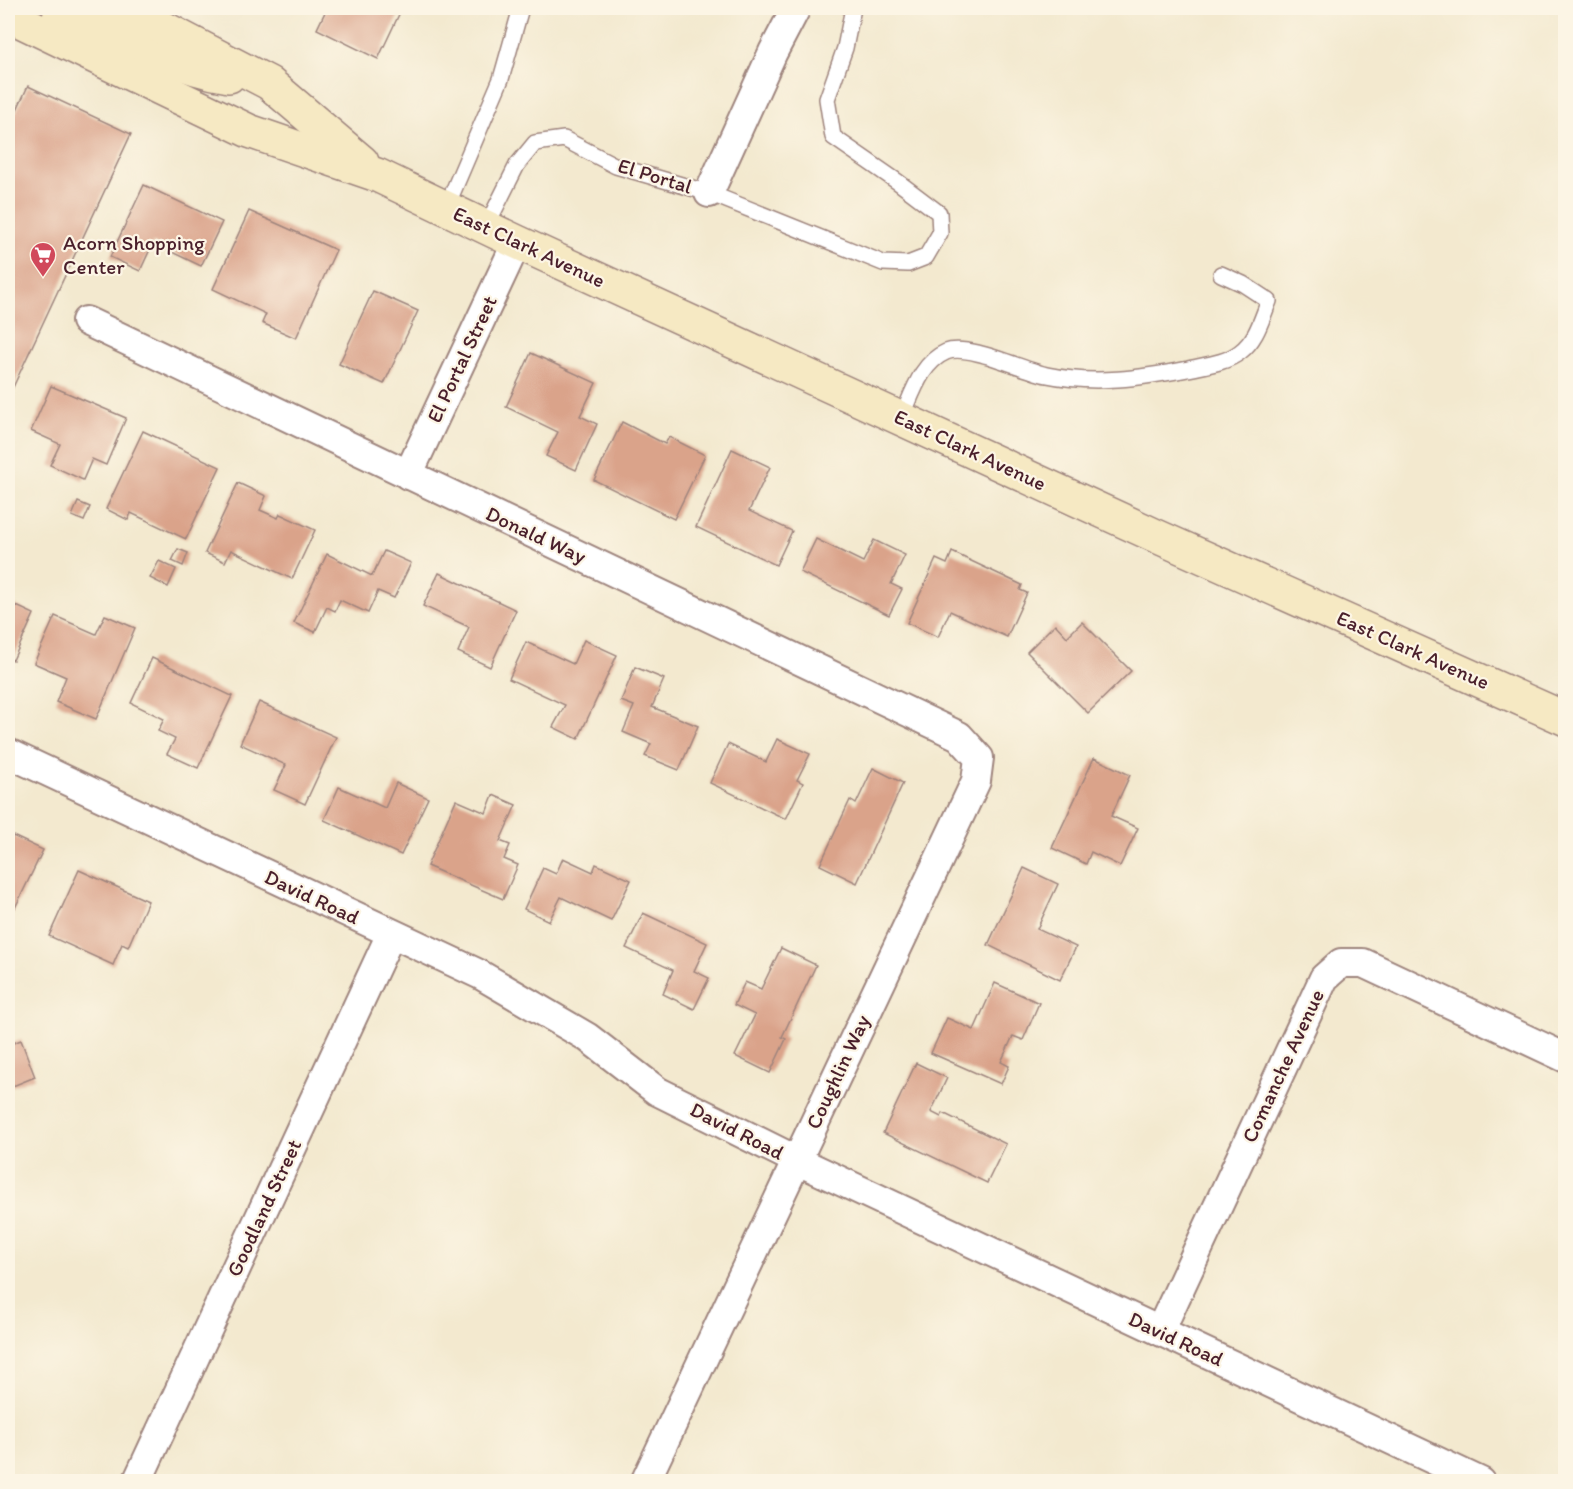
<svg xmlns="http://www.w3.org/2000/svg" width="1573" height="1489" font-family="Itim,sans-serif">
	<rect width="100%" height="100%" fill="#fcf5e5"/>
	<filter id="ink" filterUnits="userSpaceOnUse"><feTurbulence type="fractalNoise" baseFrequency=".0167" numOctaves="2"/><feDisplacementMap in="SourceGraphic" scale="12" xChannelSelector="R" yChannelSelector="G"/><feConvolveMatrix kernelMatrix="1 2 1 2 8 2 1 2 1" color-interpolation-filters="sRGB"/></filter>
	<filter id="wash" filterUnits="userSpaceOnUse"><feTurbulence type="fractalNoise" baseFrequency=".008" numOctaves="4" result="noise"/><feDisplacementMap in="SourceGraphic" scale="24" xChannelSelector="R" yChannelSelector="G"/><feGaussianBlur stdDeviation="1.35" result="paint"/><feColorMatrix in="noise" values="0 0 0 0 0 0 0 0 0 0 0 0 0 0 0 0 0 1.4 0 .05"/><feComposite in="paint" operator="in"/></filter>
	<g filter="url(#wash)">
		<rect width="100%" height="100%" fill="#f3e9cf"/>
		<g id="blocks">
			<g fill="#daa38a">
				<polygon points="327,8 402,8 378,59 317,29"/>
				<polygon points="28,86 131,134 8,398 8,129"/>
				<polygon points="144,185 222,222 201,266 153,243 140,271 110,257"/>
				<polygon points="249,211 336,250 296,338 262,323 266,314 213,289"/>
				<polygon points="373,291 418,311 384,384 339,364"/>
				<polygon points="531,353 596,383 580,416 597,424 576,470 546,456 558,432 506,407"/>
				<polygon points="51,386 126,418 106,465 92,459 83,480 50,465 60,444 31,431"/>
				<polygon points="622,422 665,444 669,437 705,455 674,519 594,480"/>
				<polygon points="143,431 220,467 186,539 131,513 128,520 106,509"/>
				<polygon points="732,449 770,467 749,511 792,531 776,565 696,527"/>
				<polygon points="238,483 266,496 260,510 278,518 280,514 315,530 292,579 231,550 225,562 205,553"/>
				<polygon points="78,502 90,507 84,521 72,516"/>
				<polygon points="816,539 863,562 874,540 905,555 891,584 902,589 889,615 800,572"/>
				<polygon points="178,549 188,553 183,566 172,561"/>
				<polygon points="384,551 411,563 394,598 378,591 368,613 340,600 335,611 327,607 315,632 294,623 327,554 372,576"/>
				<polygon points="952,552 1022,585 1020,590 1027,593 1007,637 950,611 938,637 907,623 936,559 947,564"/>
				<polygon points="159,561 176,569 168,587 150,578"/>
				<polygon points="439,573 516,610 490,667 458,652 469,627 423,606"/>
				<polygon points="8,602 34,614 13,660 8,658"/>
				<polygon points="105,615 135,628 96,719 56,702 66,677 34,663 55,616 96,634"/>
				<polygon points="1082,622 1131,671 1088,713 1027,652 1055,624 1067,637"/>
				<polygon points="584,640 617,655 578,739 553,727 565,705 509,679 526,642 573,664"/>
				<polygon points="152,658 232,696 198,768 167,754 175,739 158,731 164,719 131,703"/>
				<polygon points="635,667 664,679 652,707 698,726 679,770 645,756 651,744 623,732 634,706 621,701"/>
				<polygon points="259,702 336,737 305,804 274,790 286,765 240,744"/>
				<polygon points="777,739 810,754 797,780 803,783 786,819 710,783 728,744 766,762"/>
				<polygon points="1094,758 1130,775 1111,816 1138,828 1120,866 1091,852 1086,864 1052,848"/>
				<polygon points="873,768 903,783 857,883 820,865 850,800 856,804"/>
				<polygon points="396,783 428,798 401,855 324,820 339,787 385,808"/>
				<polygon points="493,795 516,805 500,841 510,845 504,859 518,865 503,899 427,866 456,800 486,813"/>
				<polygon points="13,836 43,850 12,914 8,912 8,846"/>
				<polygon points="563,858 593,872 596,864 631,880 611,921 561,897 549,921 524,909 543,868 556,874"/>
				<polygon points="1024,868 1058,884 1037,929 1076,947 1060,980 988,945"/>
				<polygon points="79,870 148,901 128,947 122,944 113,965 49,936"/>
				<polygon points="643,913 707,943 694,971 709,978 694,1009 663,994 673,970 626,948"/>
				<polygon points="781,948 816,965 782,1037 786,1039 770,1073 735,1056 755,1015 734,1005 745,982 761,989"/>
				<polygon points="995,983 1039,1003 1023,1040 1013,1036 1001,1062 1009,1066 1001,1084 931,1053 947,1018 974,1030"/>
				<polygon points="21,1040 35,1077 8,1088 8,1045"/>
				<polygon points="916,1063 947,1078 931,1112 941,1117 943,1113 1006,1144 987,1183 883,1133"/>
			</g>
		</g>
	</g>
	<g filter="url(#ink)">
		<use href="#blocks" fill-opacity="0" stroke="#9e847d" stroke-width="1.5"/>
		<g fill="none" stroke-linecap="round" stroke-linejoin="round">
			<g stroke="#9e847d" stroke-width="18">
				<g id="service">
					<polyline points="446,208 501,79 521,8"/>
					<polyline points="486,227 517,165 535,143 564,139 616,166 709,193 883,263 908,264 926,257 940,233 939,213 898,182 833,137 827,99 845,48 853,8"/>
					<path d="M901,419c11,-23 19,-56 45,-67 22,-9 77,18 101,23 48,10 94,3 141,-6 18,-4 38,-6 52,-17 17,-13 21,-32 29,-51l-26,-17 -22,-10"/>
				</g>
			</g>
			<g stroke="#9e847d" stroke-width="32">
				<g id="minor">
					<polyline points="709,193 773,52 796,8"/>
					<polyline points="86,321 959,736 979,758 976,781 645,1482"/>
					<polyline points="408,475 517,242"/>
					<polyline points="8,753 479,974 587,1037 657,1091 796,1160 1481,1482"/>
					<polyline points="1160,1331 1324,978 1341,963 1363,963 1566,1058"/>
					<polyline points="137,1482 391,934"/>
				</g>
			</g>
			<g stroke="#9e847d" stroke-width="36">
				<g id="secondary">
					<path d="M59,8c54,25 110,58 170,68"/>
					<polyline points="125,8 269,83 362,162"/>
					<polyline points="8,15 249,131 377,175 517,242 1154,535 1566,719"/>
				</g>
			</g>
			<use href="#service" stroke="#fff" stroke-width="15"/>
			<use href="#minor" stroke="#fff" stroke-width="28"/>
			<use href="#secondary" stroke="#f6e9c3" stroke-width="33"/>
		</g>
	</g>
	<defs>
		<g id="supermarket-pin" transform="scale(1.35)"><path d="M0 17L-7.5 6A9.5 9.5 0 1 1 7.5 6Z" fill="#d1495b" stroke="#fcf5e5"/><path d="M-6-5.5h2.5l.6 2H6L4.5 2H-2.5L-4.4-4H-6ZM-1.5 3.2a1.3 1.3 0 1 0 .1 0ZM3 3.2a1.3 1.3 0 1 0 .1 0Z" fill="#fff"/></g>
	</defs>
	<g fill-rule="evenodd">
		<use href="#supermarket-pin" x="43" y="255"/>
	</g>
	<g text-anchor="middle" stroke-width="4.5" stroke-linejoin="round" paint-order="stroke">
		<g font-size="21" fill="#4a1f2b" stroke="#fcf5e5">
			<text transform="translate(655 176) rotate(17)" y="7">El Portal</text>
			<text transform="translate(529 247) rotate(25)" y="7">East Clark Avenue</text>
			<text transform="translate(462 359) rotate(-65)" y="7">El Portal Street</text>
			<text transform="translate(970 450) rotate(25)" y="7">East Clark Avenue</text>
			<text transform="translate(536 535) rotate(25)" y="7">Donald Way</text>
			<text transform="translate(1413 650) rotate(24)" y="7">East Clark Avenue</text>
			<text transform="translate(312 897) rotate(25)" y="7">David Road</text>
			<text transform="translate(1283 1066) rotate(-65)" y="7">Comanche Avenue</text>
			<text transform="translate(838 1072) rotate(-65)" y="7">Coughlin Way</text>
			<text transform="translate(737 1131) rotate(27)" y="7">David Road</text>
			<text transform="translate(264 1208) rotate(-65)" y="7">Goodland Street</text>
			<text transform="translate(1176 1339) rotate(25)" y="7">David Road</text>
		</g>
		<g font-size="21" fill="#4a1f2b" stroke="#fcf5e5" text-anchor="start">
			<text x="63" y="250">Acorn Shopping<tspan x="63" dy="24">Center</tspan></text>
		</g>
	</g>
	<rect width="1573" height="1489" fill="none" stroke="#fcf5e5" stroke-width="30"/>
</svg>
